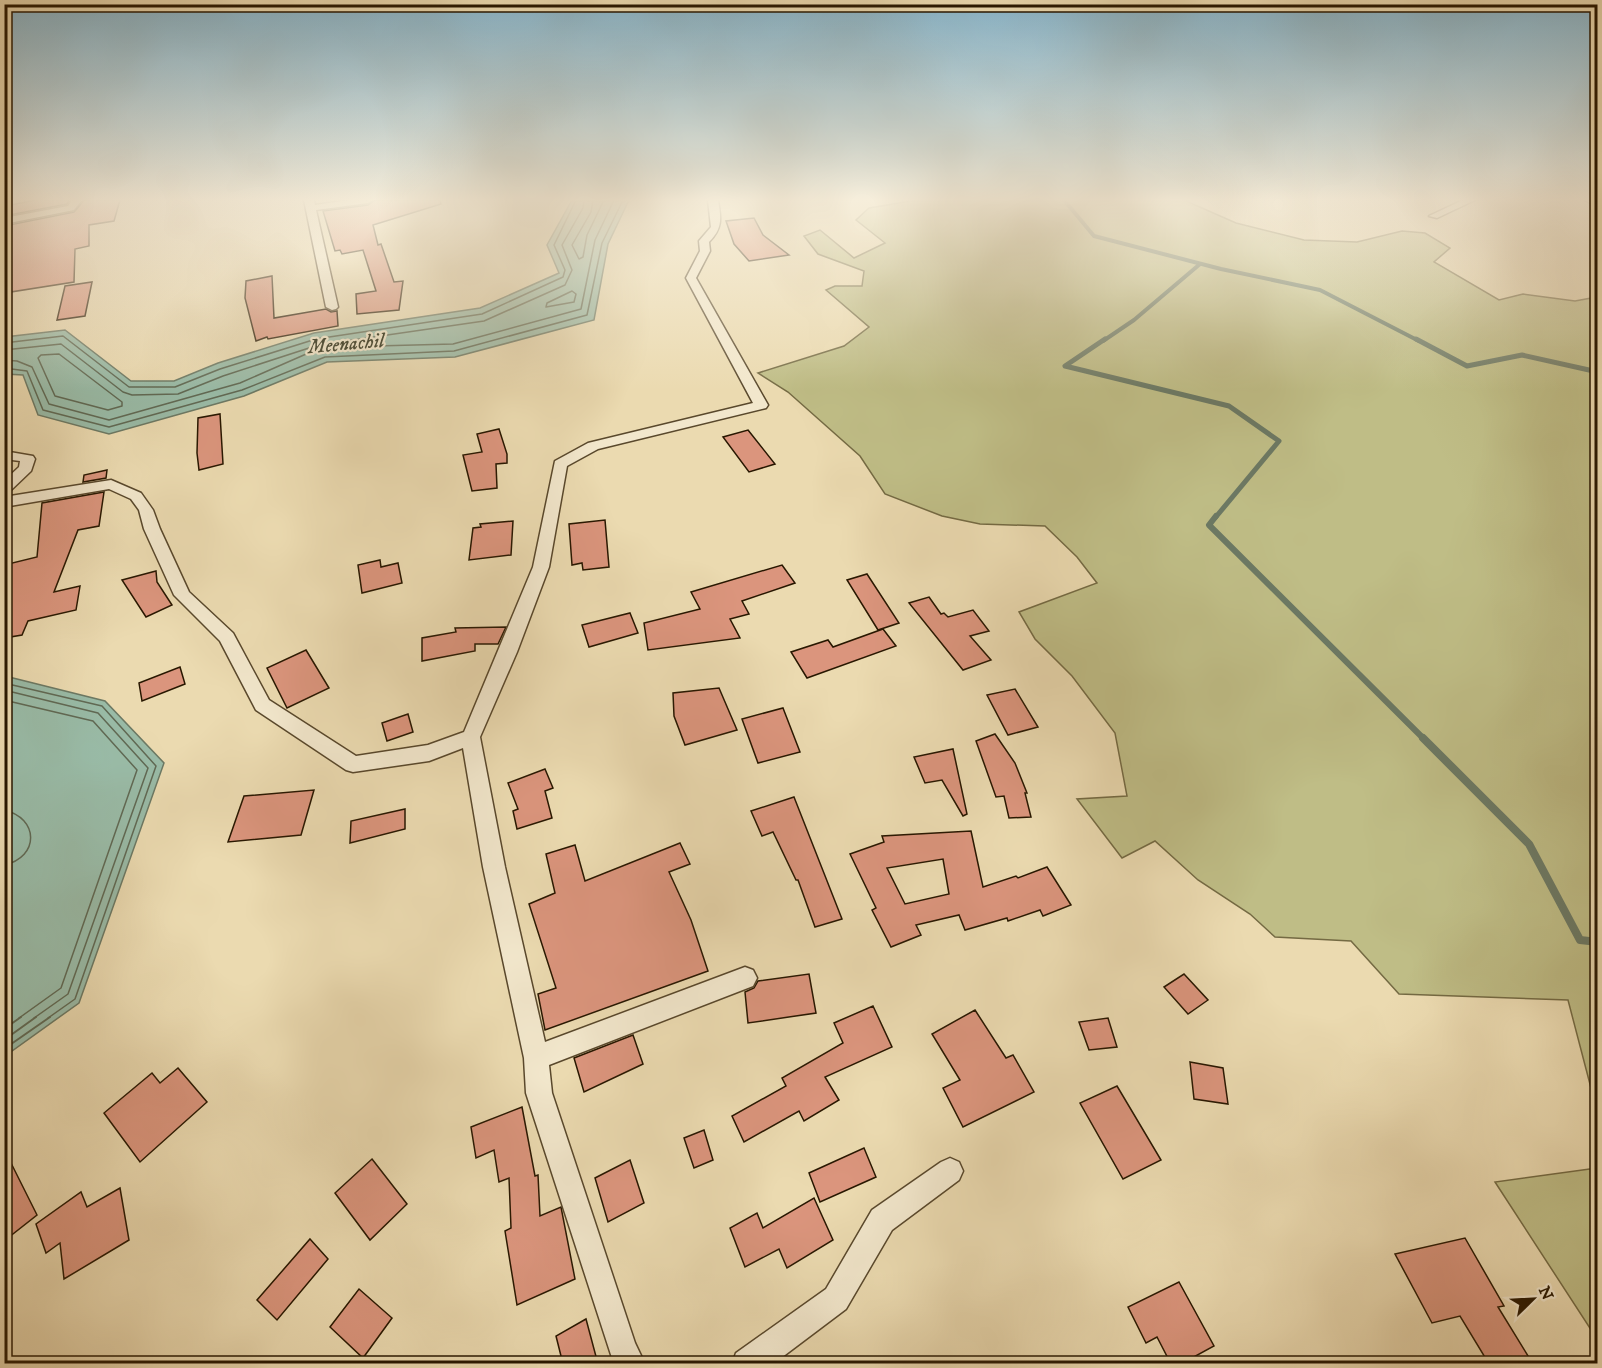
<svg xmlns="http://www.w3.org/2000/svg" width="1602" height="1368" font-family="'IM FELL DW Pica',serif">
	<rect width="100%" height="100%" fill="#ebdab0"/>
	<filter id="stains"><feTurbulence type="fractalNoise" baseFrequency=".00333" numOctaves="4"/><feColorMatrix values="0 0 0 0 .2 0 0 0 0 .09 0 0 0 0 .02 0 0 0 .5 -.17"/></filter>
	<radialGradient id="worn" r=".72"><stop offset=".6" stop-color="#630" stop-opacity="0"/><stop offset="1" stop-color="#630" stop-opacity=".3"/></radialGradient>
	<g fill="#bfbd86" stroke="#746a43" stroke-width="1.5">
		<polygon points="917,200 1184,200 1236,223 1304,240 1357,242 1402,231 1425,233 1450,248 1434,262 1499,300 1523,294 1575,301 1597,297 1597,1111 1568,1000 1399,994 1351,941 1275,937 1250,914 1198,880 1155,841 1122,858 1077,799 1127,796 1115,733 1072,676 1035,639 1019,612 1097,583 1077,557 1045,526 980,524 942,516 885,494 860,456 788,392 758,373 844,346 869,327 826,290 835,286 862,286 864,271 818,254 804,236 820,230 854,258 885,243 856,220 869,208"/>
		<polygon points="1597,1168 1598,1168 1597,1339 1495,1182"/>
	</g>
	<g fill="#99bba7" stroke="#6c7964" stroke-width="1.5">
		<polygon points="572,200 629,200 608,244 594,320 455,357 327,362 244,396 109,434 38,415 23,375 5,374 5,337 65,330 131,381 174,381 218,363 314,333 480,308 559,273 547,245"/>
		<polygon points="5,676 105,701 164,763 79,1003 5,1056 4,845 10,839 4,827"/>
	</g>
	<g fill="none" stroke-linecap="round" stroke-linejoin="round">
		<g stroke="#606954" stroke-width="1.5">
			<polyline points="584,200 583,208 562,245 572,270 565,285 484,321 339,342 337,347 453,344 581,309 595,240 614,200"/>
			<polyline points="593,200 591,212 572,245 579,259 583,257 587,235 604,200"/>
			<polygon points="572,291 576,294 574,302 546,307 547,303"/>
			<polyline points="4,343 63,336 129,387 175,387 220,369 316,339 482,314 563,277 565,270 554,245 576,200"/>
			<polyline points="4,350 61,344 123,392 132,395 178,394 223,376 309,348 313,351 240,383 109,420 49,404 32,367 17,361 4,360"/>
			<polygon points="59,354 122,402 122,406 108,410 55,396 38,358 41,355"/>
			<polyline points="4,368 27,371 43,410 109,427 242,390 325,357 454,351 587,315 602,243 623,200"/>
			<polyline points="4,683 102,706 156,766 75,999 48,1018"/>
			<polyline points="4,690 98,713 148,768 68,994 34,1018"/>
			<polyline points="4,700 93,721 137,770 61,988 19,1018"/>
			<path d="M4,810c35,8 36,47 0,55"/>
		</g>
		<g stroke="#606954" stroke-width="2">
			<polyline points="4,1029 21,1017"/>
			<polyline points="4,1040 36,1017"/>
			<polyline points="4,1049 50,1017"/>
		</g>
		<g stroke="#6c7964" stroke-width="4">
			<polyline points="1064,200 1094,236 1221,269 1320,290 1419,341"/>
			<polyline points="1103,341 1134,320 1200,264"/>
		</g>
		<g stroke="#6c7964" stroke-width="5">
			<polyline points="1105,339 1065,366 1229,406 1279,441 1215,518"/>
			<polyline points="1416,339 1467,366 1522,355 1598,372"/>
		</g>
		<polyline stroke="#6c7964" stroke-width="6" points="1216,516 1209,525 1424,739"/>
		<polyline stroke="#6c7964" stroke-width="8" points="1423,738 1529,844 1580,940 1598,942"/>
	</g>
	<g fill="#db957d" stroke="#281700" stroke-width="1.5" fill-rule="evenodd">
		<polygon points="35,200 69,200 67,204 4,216 6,206"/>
		<polygon points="84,200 120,200 114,221 89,225 89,246 75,249 74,282 4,293 4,226 74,212"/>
		<polygon points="375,200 440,200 441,204 373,225 378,245 381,244 394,282 403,281 399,310 357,314 356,294 376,291 363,250 342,254 340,250 335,251 323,211 368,205"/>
		<polygon points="754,218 763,235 789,255 749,261 734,244 726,221"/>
		<polygon points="272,276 274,318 326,309 331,312 337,311 338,326 268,339 267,337 256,341 245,298 246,281"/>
		<polygon points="92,282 85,316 57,320 65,286"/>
		<polygon points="220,414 223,464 199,470 197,453 198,418"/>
		<polygon points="499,429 507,454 507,463 496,464 497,488 472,491 463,455 482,452 477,434"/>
		<polygon points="748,430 775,464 749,472 723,437"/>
		<polygon points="107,470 106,478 83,482 84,475"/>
		<polygon points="104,492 99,526 78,530 54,592 80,586 76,610 28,621 22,635 4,638 4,565 37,557 42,503"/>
		<polygon points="605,520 609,567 583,570 582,563 572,565 569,524"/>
		<polygon points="513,521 511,555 469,560 473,528 481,527 480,524"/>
		<polygon points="380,560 381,567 398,563 402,583 362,593 358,565"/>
		<polygon points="782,565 795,583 742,601 749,614 730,619 740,638 648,650 644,623 700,609 691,592"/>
		<polygon points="156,571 157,582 172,605 146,617 122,580"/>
		<polygon points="867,574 899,623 878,630 847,580"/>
		<polygon points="929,597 941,614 944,613 948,617 973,610 989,631 970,636 991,660 963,670 909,603"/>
		<polygon points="630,613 638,633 589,647 582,625"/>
		<polygon points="506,627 498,644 475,644 475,651 422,661 422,638 456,632 455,628"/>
		<polygon points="883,629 896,646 807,678 791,652 828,640 833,647"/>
		<polygon points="306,650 329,688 287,708 267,668"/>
		<polygon points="180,667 185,684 142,701 139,683"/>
		<polygon points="719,688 737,730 685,745 674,716 673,693"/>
		<polygon points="1015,689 1038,727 1008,735 987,695"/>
		<polygon points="783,708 800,752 758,763 742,719"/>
		<polygon points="408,714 413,732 387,741 382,723"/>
		<polygon points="995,734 1015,763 1027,793 1025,793 1031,817 1009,818 1004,796 996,797 976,741"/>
		<polygon points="953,749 967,814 963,816 942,780 925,783 914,757"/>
		<polygon points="545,769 553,788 545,791 552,818 517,829 513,811 518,809 508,783"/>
		<polygon points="314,790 301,835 228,842 244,796"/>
		<polygon points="794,797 842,919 815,927 798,880 796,880 773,832 762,836 751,811"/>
		<polygon points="405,809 405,829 350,843 351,821"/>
		<path d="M971,831l12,56 33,-11 2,2 29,-11 24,38 -28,11 -3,-6 -32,11 -1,-3 -42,12 -6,-15 -43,10 5,10 -30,12 -19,-37 4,-2 -26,-54 34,-12 -2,-6zM943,859l6,35 -44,10 -18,-36z"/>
		<polygon points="680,843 690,864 669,872 691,920 708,971 545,1030 538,994 556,988 529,904 555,893 546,854 575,845 585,881"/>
		<polygon points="809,974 816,1013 748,1023 745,992 754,988 758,981"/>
		<polygon points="1184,974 1208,1000 1188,1014 1164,987"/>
		<polygon points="873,1006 892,1047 825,1077 839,1100 804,1121 799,1111 744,1142 732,1116 786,1086 782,1078 843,1043 834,1023"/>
		<polygon points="975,1010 1006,1058 1013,1055 1034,1092 963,1127 943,1088 960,1080 932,1034"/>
		<polygon points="1108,1018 1117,1047 1089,1050 1079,1022"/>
		<polygon points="633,1035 643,1064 584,1092 574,1058"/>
		<polygon points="1190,1062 1223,1068 1228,1104 1194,1099"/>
		<polygon points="178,1068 207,1102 140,1162 104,1113 152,1073 160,1083"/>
		<polygon points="1117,1086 1161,1160 1123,1179 1080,1103"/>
		<polygon points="522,1107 535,1176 538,1175 540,1216 561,1207 575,1279 517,1305 505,1231 511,1228 509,1178 499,1182 494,1150 476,1158 471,1127"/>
		<polygon points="704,1130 713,1160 694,1168 684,1138"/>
		<polygon points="864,1148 876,1177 820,1202 809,1173"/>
		<polygon points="4,1149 37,1215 4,1241"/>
		<polygon points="372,1159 407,1204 370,1240 335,1193"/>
		<polygon points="630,1160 644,1203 608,1222 595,1178"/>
		<polygon points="120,1188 129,1240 64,1279 60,1243 46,1253 36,1224 81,1192 87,1207"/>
		<polygon points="814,1198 833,1240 787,1268 779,1249 745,1267 730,1228 757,1213 763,1228"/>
		<polygon points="1465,1238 1504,1306 1498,1307 1533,1364 1489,1364 1460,1316 1432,1323 1395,1254"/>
		<polygon points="310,1239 328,1259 277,1320 257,1300"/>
		<polygon points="1179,1282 1214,1346 1181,1364 1171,1364 1157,1337 1146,1343 1128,1307"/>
		<polygon points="359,1289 392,1318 363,1358 330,1327"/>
		<polygon points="586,1319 598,1364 563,1364 556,1336"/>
	</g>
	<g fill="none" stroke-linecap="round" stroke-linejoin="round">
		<g stroke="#59482c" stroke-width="3">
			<g id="minor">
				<polygon points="72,200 82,200 74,210 4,224 4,218 68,206"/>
				<polygon points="304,200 314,200 315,205 350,200 373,200 368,203 316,210 338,307 336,309 332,310 326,307"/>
				<path d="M708,200h10c3,18 5,28 -9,42l1,9 -14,27 72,127 -2,3 -168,41 -31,17 -18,101 -32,85 -37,85 25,130 40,175 200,-75 8,3 4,8 -4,8 -204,79 3,28 83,250 10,21h-31l-88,-271 -2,-35 -41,-191 -20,-119 -34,13 -76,11 -7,-2 -90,-60 -36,-69 -46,-46 -30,-66 -5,-19 -8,-11 -22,-10 -105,18v-10l107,-17 30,13 12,17 7,19 29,63 44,41 36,67 87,56 72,-11 36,-13 69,-165 22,-106 33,-18 165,-40 -67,-125 14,-27 -1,-10 12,-14z"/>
				<polygon points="1463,200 1475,200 1437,218 1429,216"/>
				<polygon points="4,451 33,456 35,459 31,471 9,492 4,493 4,481 19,467 20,461 4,459"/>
				<polygon points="950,1158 959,1162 963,1171 959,1180 892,1230 846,1309 773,1364 732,1364 736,1353 826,1289 872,1210 941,1162"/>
			</g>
		</g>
		<g stroke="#281700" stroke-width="2">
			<polygon id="secondary" points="1584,200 1598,200 1598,207"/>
		</g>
		<use href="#minor" fill="#f2e7cc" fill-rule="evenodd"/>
		<use href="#secondary" fill="#f2e7cc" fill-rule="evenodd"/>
	</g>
	<linearGradient id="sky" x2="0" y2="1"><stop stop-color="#88b7ce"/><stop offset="0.51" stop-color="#f6eedb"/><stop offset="1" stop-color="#f6eedb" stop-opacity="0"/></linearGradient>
	<rect width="1602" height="391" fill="url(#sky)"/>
	<g text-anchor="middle" stroke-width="4.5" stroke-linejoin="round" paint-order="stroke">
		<g font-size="20" font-style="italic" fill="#50503a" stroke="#f2e7cc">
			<text transform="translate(346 343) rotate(-5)" y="7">Meenachil</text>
		</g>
	</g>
	<rect width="1602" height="1368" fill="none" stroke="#ebdab0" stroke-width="24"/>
	<rect x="6" y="6" width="1590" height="1356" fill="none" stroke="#281700" stroke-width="3"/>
	<rect x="12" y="12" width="1578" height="1344" fill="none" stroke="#281700" stroke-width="1.5"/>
	<g transform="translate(1533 1299) rotate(66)" stroke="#f2e7cc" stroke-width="4.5" paint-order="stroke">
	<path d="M0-4.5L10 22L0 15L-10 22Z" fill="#281700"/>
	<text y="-9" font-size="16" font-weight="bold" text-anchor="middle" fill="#281700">N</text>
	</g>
	<rect width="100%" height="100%" filter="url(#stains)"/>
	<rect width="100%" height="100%" fill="url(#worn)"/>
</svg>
